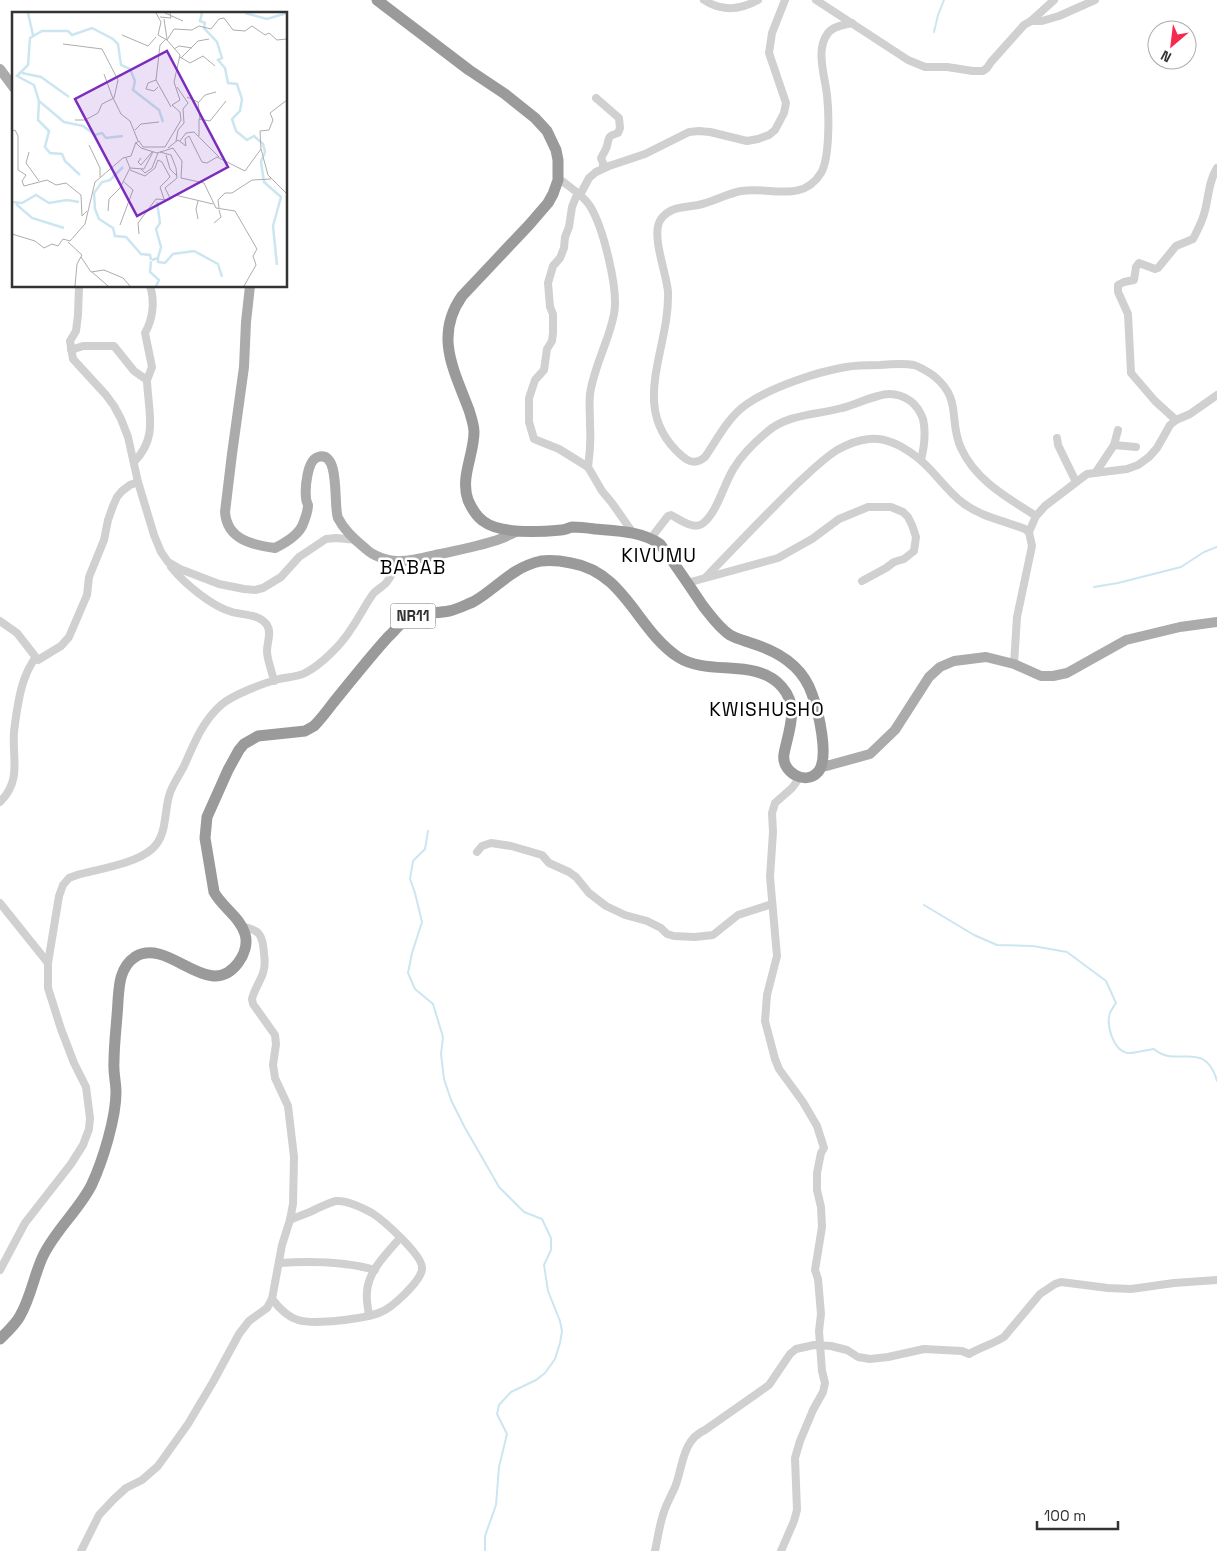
<svg xmlns="http://www.w3.org/2000/svg" width="1217" height="1551" font-family="'Space Grotesk',sans-serif">
	<rect width="100%" height="100%" fill="#fff"/>
	<g fill="none" stroke-linecap="round" stroke-linejoin="round">
		<g stroke="#cce6f1" stroke-width="2">
			<polyline points="934,32 938,15 944,0"/>
			<polyline points="1094,587 1118,583 1181,567 1204,552 1217,547"/>
			<polyline points="428,831 425,849 413,861 410,879 415,893 422,922 412,953 408,973 415,989 433,1004 443,1037 441,1054 444,1079 451,1100 464,1126 499,1187 524,1212 542,1219 551,1238 551,1250 544,1265 548,1291 560,1321 562,1331 560,1343 555,1359 545,1373 536,1380 511,1392 499,1405 497,1414 507,1434 499,1467 496,1505 485,1536 485,1551"/>
			<path d="M924,905l50,30 23,10 36,1 34,6 39,29 10,22c-2,3 -5,7 -6,10 -4,12 3,37 17,40 5,1 20,-3 27,-4 22,20 51,-11 63,32"/>
		</g>
		<g stroke="#d0d0d0" stroke-width="8">
			<path d="M704,0c18,12 36,10 54,0"/>
			<polyline points="816,0 908,60 925,67 947,67 973,71 983,71 987,68 991,62 1024,25 1031,21 1042,21 1059,16 1095,0"/>
			<polyline points="1031,21 1054,0"/>
			<path d="M852,23c-8,2 -19,3 -24,10 -13,17 -3,43 -1,62 2,18 3,63 -6,78 -19,31 -52,13 -80,18 -15,3 -28,11 -43,14 -14,3 -27,1 -37,14 -11,15 6,55 7,73 2,59 -41,116 14,164 8,7 15,8 23,1 13,-19 23,-40 42,-53 25,-17 69,-32 99,-37 11,-2 23,-2 34,-2 11,-1 23,-2 34,0 7,2 14,7 20,11 29,24 14,44 27,72 14,32 47,50 75,68"/>
			<path d="M596,98l23,20 1,10 -2,5c-10,3 -9,4 -11,13 -1,4 -4,8 -6,12l2,5v5"/>
			<path d="M558,180l4,1c9,7 22,15 28,25 13,21 29,84 24,108 -5,27 -20,52 -24,80 -1,10 0,21 0,31 1,14 0,28 -2,42"/>
			<polyline points="79,286 78,315 76,331 70,341 73,359 106,395 114,406 121,419 128,437 138,482 154,535 161,552 168,562 180,569 219,584 244,589 255,590 263,588 281,577 299,557 326,539 336,538 357,540"/>
			<path d="M71,350l12,-4h31l20,25 13,9c1,32 12,57 -13,82"/>
			<path d="M147,380l5,-13 -7,-34c8,-14 10,-32 5,-47"/>
			<path d="M1176,420l-21,-19 -24,-28 -3,-59 -10,-22v-7l6,-3 10,-2 2,-13 3,-4 16,6 3,-1 18,-22 17,-7c4,-8 9,-17 11,-25 5,-16 4,-32 13,-46"/>
			<polyline points="1057,438 1058,445 1076,482"/>
			<polyline points="1114,445 1136,447"/>
			<polyline points="1096,472 1114,445 1118,430"/>
			<polyline points="1029,532 1036,516 1045,506 1087,474 1127,469 1138,465 1149,457 1157,448 1170,425 1176,420 1190,414 1217,395"/>
			<polyline points="633,533 612,503 602,491 588,467 559,449 534,439 529,422 529,398 535,380 544,370 547,349 552,341 553,333 553,314 550,307 548,283 553,266 560,258 564,248 565,237 569,227 572,207 576,197 581,193 589,178 596,172 609,166 645,154 689,132 699,131 710,132 747,141 758,139 769,135 775,130 784,113 786,103 769,53 772,33 785,0"/>
			<path d="M651,538l17,-22 3,-1c8,4 22,15 31,9 15,-10 22,-41 32,-56 8,-13 21,-26 33,-36 20,-18 50,-17 75,-24 12,-3 24,-9 36,-12 15,-5 31,0 40,13 2,3 4,7 5,10 3,13 1,29 -2,41"/>
			<path d="M171,567c14,17 40,39 61,45 11,3 28,2 35,13 5,8 0,17 0,26 0,9 5,20 7,30"/>
			<path d="M706,577c31,-32 61,-64 93,-95 12,-11 24,-23 38,-32 9,-5 21,-10 32,-11 16,-2 33,7 45,16 19,13 30,34 49,48 18,14 42,18 62,26l4,3 3,14 -15,71 -3,47"/>
			<polyline points="687,583 778,558 812,539 839,519 868,507 891,507 903,512 908,517 912,525 916,537 914,551 904,559 894,562 886,568 862,581"/>
			<polyline points="0,621 17,633 38,660 61,646 69,637 87,595 89,577 104,540 108,520 113,506 117,497 122,491 130,485 138,482"/>
			<path d="M0,802c22,-22 12,-43 14,-70 2,-17 5,-42 12,-57 2,-6 6,-12 9,-17"/>
			<polyline points="477,852 482,846 491,843 511,846 542,855 549,863 569,872 576,877 589,893 606,906 625,915 647,921 661,928 667,934 674,936 695,937 713,935 738,915 772,904"/>
			<polyline points="0,903 48,963"/>
			<path d="M279,1263c32,-2 65,-2 96,7"/>
			<path d="M0,1270l25,-47 46,-59 12,-19 6,-16 1,-11 -4,-31 -12,-24 -13,-34 -13,-41v-25l11,-67 4,-11 6,-7 8,-3c22,-6 58,-11 75,-26 15,-13 12,-35 17,-53 3,-11 10,-20 15,-30 10,-22 18,-44 37,-61 11,-10 43,-22 58,-26 9,-2 18,-2 26,-6 16,-8 37,-29 46,-44 8,-11 14,-24 22,-35 3,-4 8,-6 12,-10 4,-4 11,-16 12,-23"/>
			<path d="M272,1299c7,9 15,18 26,21 16,5 67,-1 83,-8 11,-4 40,-31 41,-43 2,-13 -39,-49 -50,-56 -9,-5 -25,-13 -36,-12 -6,1 -12,5 -18,7 -9,5 -19,8 -28,12"/>
			<path d="M369,1315c-1,-7 -3,-16 -2,-23 1,-21 20,-39 33,-54"/>
			<path d="M81,1551l18,-36 15,-16 12,-11 16,-8 16,-14 30,-42 25,-42 26,-48 10,-13 18,-13 5,-9 10,-54 8,-25 3,-16 1,-47 -6,-51 -13,-28 -1,-7 -1,-6 3,-21 -1,-9 -22,-31 -1,-5c2,-9 8,-17 11,-26 2,-6 2,-13 1,-19 -1,-18 -4,-25 -22,-27"/>
			<path d="M655,1551c3,-14 5,-30 10,-42 3,-8 7,-15 10,-22 8,-20 7,-47 30,-57l64,-45 21,-31 6,-5 18,-4 17,1 16,4 11,7 12,2 18,-2 36,-8 38,2 7,3c12,-7 24,-10 35,-17l36,-43 15,-10 6,-2 47,6 23,1 43,-6 43,-3"/>
			<polyline points="781,1551 794,1521 797,1510 795,1458 800,1441 813,1410 823,1392 825,1383 822,1371 819,1331 821,1314 818,1279 815,1270 822,1227 821,1207 817,1190 817,1173 821,1153 824,1148 817,1126 803,1102 779,1069 775,1059 765,1021 767,995 777,956 770,877 773,832 772,813 775,803 792,788 800,777"/>
		</g>
		<g stroke="#ababab" stroke-width="10">
			<polyline points="0,69 14,88"/>
			<path d="M250,286l-4,36 -2,45 -12,87 -7,58c2,28 28,33 50,36 10,-5 24,-13 28,-24 2,-5 5,-14 5,-19 -1,-2 -2,-4 -2,-7 -1,-10 1,-38 12,-41 23,-7 15,49 20,61 6,12 18,23 28,31 7,7 22,12 31,12 12,1 26,-3 38,-6 20,-4 40,-8 59,-14 8,-2 17,-7 24,-10"/>
			<polyline points="821,767 830,765 870,754 895,730 929,677 940,667 954,661 986,657 1014,664 1041,676 1053,676 1067,673 1126,640 1180,627 1217,622"/>
		</g>
		<path stroke="#9a9a9a" stroke-width="11" d="M0,1339c7,-7 15,-14 20,-23 11,-19 14,-41 23,-60 13,-27 37,-47 49,-72 11,-24 24,-66 24,-92 0,-10 -3,-20 -2,-30 0,-20 3,-40 4,-61 1,-16 2,-34 17,-44 34,-21 73,46 103,6 6,-8 10,-19 7,-29 -5,-17 -23,-27 -31,-42l-9,-54 2,-21 21,-47 11,-20 5,-6 14,-8 38,-4 9,-1 9,-5c7,-7 13,-15 19,-23 18,-22 36,-45 55,-66 6,-5 11,-13 18,-17 12,-9 29,-6 43,-9 9,-2 16,-6 24,-9 25,-14 37,-34 68,-41 10,-1 20,0 30,2 54,9 66,67 107,94 31,20 78,0 104,30 18,20 6,45 2,67 -3,18 21,32 34,18 12,-14 0,-62 -6,-78 -9,-27 -33,-42 -58,-50 -8,-3 -17,-5 -24,-9 -11,-7 -19,-19 -27,-29 -14,-21 -28,-42 -43,-62 -20,-13 -42,-13 -65,-15 -7,-1 -16,-2 -23,-2 -4,1 -7,3 -11,3 -21,2 -61,4 -78,-9 -7,-5 -12,-14 -15,-21 -8,-23 6,-45 6,-68 0,-7 -3,-15 -5,-22 -15,-40 -35,-74 -7,-114l67,-71 19,-22 5,-9 5,-14v-20l-2,-10 -9,-19 -12,-13 -30,-24 -36,-24 -92,-70"/>
	</g>
	<g text-anchor="middle" stroke-width="5" stroke-linejoin="round" paint-order="stroke">
		<rect fill="#fff" stroke="#707070" stroke-width="1" x="390.5" y="603.5" width="45" height="25" rx="4"/>
		<g font-size="15" font-weight="bold" fill="#333">
			<text x="413" y="621">NR11</text>
		</g>
		<g font-size="19" letter-spacing="1" fill="#000" stroke="#fff">
			<text x="659" y="562">KIVUMU</text>
			<text x="413" y="574">BABAB</text>
			<text x="767" y="716">KWISHUSHO</text>
		</g>
	</g>
	<g transform="translate(12 12)">
		<rect width="275" height="275" fill="#fff"/>
		<path fill="none" stroke="#cce6f1" stroke-width="2.5" d="M16,1l5,22M190,1l-2,8 5,2 -1,5 13,14 5,16 -4,2 7,8 3,15 9,1 5,15 -2,12 -8,8 4,12 11,9 7,-4 9,8 2,8 -4,10 3,20 17,15 -8,29 4,39M233,1l22,6 20,-6M10,61l19,4 28,20M27,89l-1,19 11,11 -4,16 5,6 12,1 3,7 15,14M111,124l-17,2 -4,-5 -7,2 -12,-9 -19,-4 -25,-21 -5,-16 -17,-9 11,-11 2,-27 12,-7h26l4,4 20,-7 21,11 5,5 3,21 9,4 5,12 -2,9 26,20 4,12M111,155l-13,13 -8,2 -8,11 1,16 4,10 14,9 2,8 11,1 15,17 9,1 1,5M0,190l10,1 14,-8 13,8 18,-3 12,2M145,190l3,21 -4,6 5,18 -3,11M4,192l16,14 32,10M140,248l6,-2v4l7,1 8,-9 21,-3 24,13 4,13M139,249l-1,11 9,8 -3,6"/>
		<path fill="none" stroke="#adadad" stroke-width="1" d="M144,1l5,9 -3,13 9,5 13,15 -6,27 6,18 -8,5 8,7 1,8 -16,27h-22l-4,-6 -3,2 5,5 16,5 16,-5 9,13 -1,17 23,5 12,25 19,3 22,38 -4,7 3,9 -12,21M153,1l18,8M148,5l11,1 -1,-5M152,7l3,20M110,23l26,11 8,-9M154,27l-6,6 -4,35 15,27M155,28l7,-11 18,1 7,-4 12,3 8,-10 5,-1 9,12 12,1 7,-5 13,9 4,-2 8,7 10,-1M51,32l39,5 16,31 -4,18 -12,6 -4,9 -13,7h-10M162,37l5,-3 13,2M168,45l10,6 13,-7 12,10M169,46l17,-17 11,-2M92,62l8,22 9,18 9,7 8,20M144,68l-8,3 -2,6 8,2 4,-4M175,85l11,5 2,17M186,91l7,-8 11,-3M123,118l6,-6 18,-2M0,119l3,-1 3,6v34l8,5 -4,6 2,5 23,-6 9,5 10,-2 15,12 1,21 5,-5M187,124v-17l11,2 16,-20M164,129l2,-11 6,-7 -1,-14 5,-6 -11,-16M168,129l6,-8 8,-1 25,25M77,133l11,23v9M156,136l10,-8 8,6 -1,-7 4,-3 13,26 5,1 10,-6 28,14 16,-22 7,26 19,19M249,137l-1,-18 9,-1 4,-10 -3,-7 17,-13M17,140l-3,11 13,18M148,140l11,3 5,13 1,10 -12,10 5,10M154,143l4,14 7,7M114,146l4,10 14,1 9,-17M129,146l-3,4 3,3 11,-13M129,157l4,4 7,-5 6,-15M118,158l15,6 10,-8 3,-8 4,2 8,15 -10,10 4,12M207,196l-1,-8 7,-7h7l20,-13 19,-1M96,199l1,-12 11,-11 10,-20M186,207l-2,-10 2,-8M202,211l7,-6 -2,-7M108,213l13,-35 -9,-8M0,222l23,7 9,7 8,-4 6,2 5,-7 7,2 15,-17 10,-42 28,-24 8,-2 5,-14M127,222l-1,-11 18,-24 13,1 6,-5 38,9M56,230l14,13 -5,9 -2,22M69,245l10,15 13,-2 19,8 7,8M80,260l16,14"/>
		<path fill="#7b2cbf" fill-opacity="0.15" stroke="#7b2cbf" stroke-width="2.5" d="M155,39l61,116 -91,49 -62,-117z"/>
		<rect width="275" height="275" fill="none" stroke="#333" stroke-width="2.5"/>
	</g>
	<g transform="translate(1172 45) rotate(208)"><circle r="24" fill="#ffffff" stroke="#adadad"/>
	<path d="M0-4L9 19L0 12L-9 19Z" fill="#f6294e"/>
	<text y="-8" font-size="14" font-weight="bold" text-anchor="middle" fill="#333333">N</text>
	</g>
	<path d="M1037 1521v8h81v-8" fill="none" stroke="#333333" stroke-width="2.5"/>
	<text x="1044" y="1521" font-size="15" fill="#333333" stroke="#ffffff" stroke-width="4" paint-order="stroke">100 m</text>
</svg>
